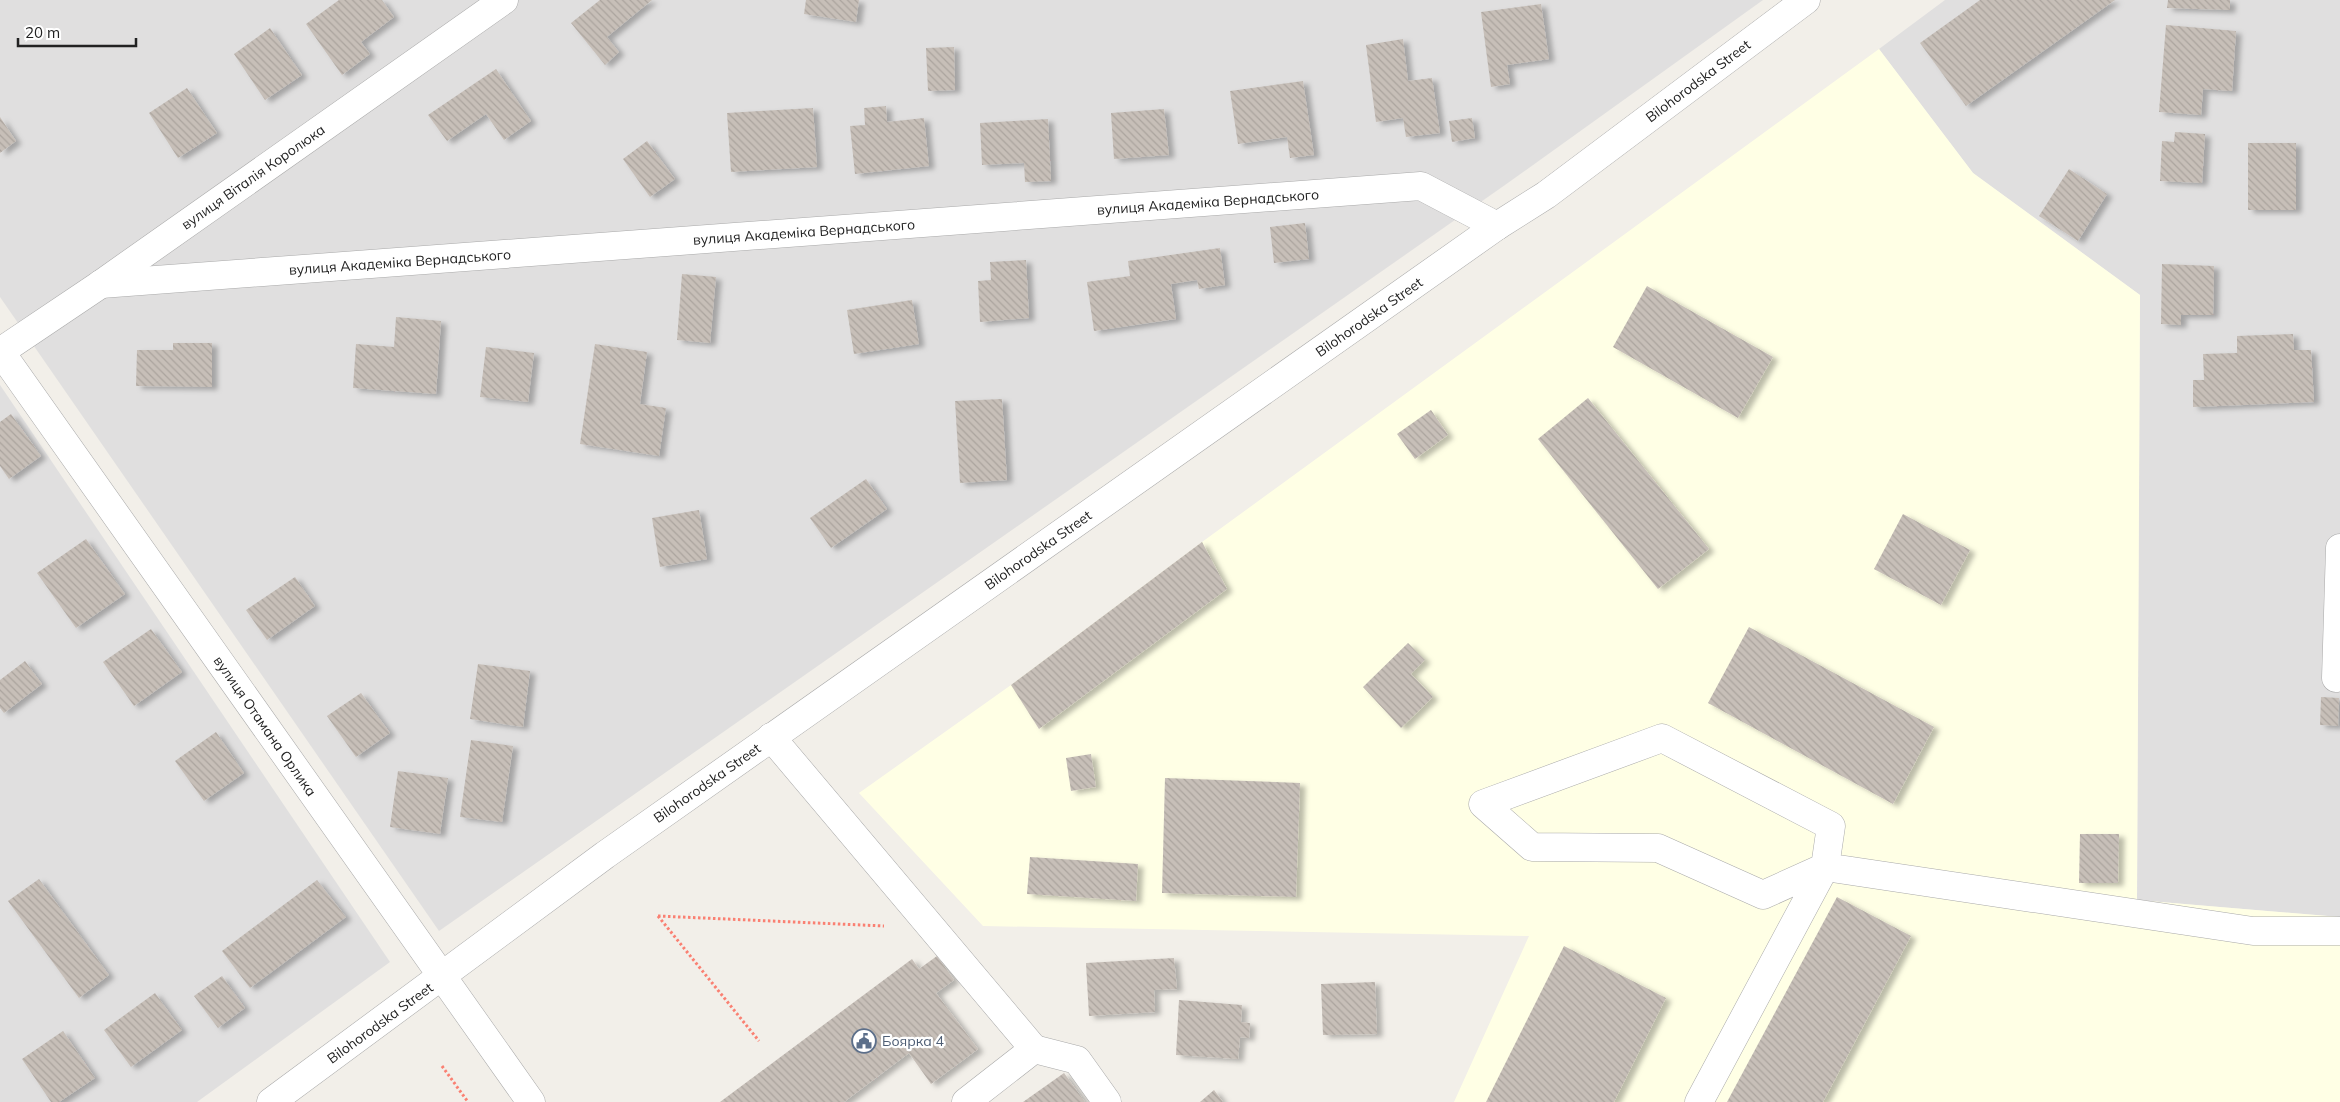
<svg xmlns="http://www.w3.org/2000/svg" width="2340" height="1102" font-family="Mulish,sans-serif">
	<defs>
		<pattern id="building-back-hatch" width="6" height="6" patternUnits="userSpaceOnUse" patternTransform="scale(1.25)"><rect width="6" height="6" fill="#c7bfb8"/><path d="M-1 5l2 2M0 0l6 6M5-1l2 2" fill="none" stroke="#aba49e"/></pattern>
		<filter id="shadow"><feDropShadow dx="5.5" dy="3" stdDeviation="2.5" flood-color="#0004"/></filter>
	</defs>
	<rect width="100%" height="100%" fill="#f2efe9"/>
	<g fill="#e0dfdf">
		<polygon points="0,0 1763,0 1505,185 439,931 0,297"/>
		<polygon points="1945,0 2340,0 2340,917 2137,900 2140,295 1973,173 1879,49"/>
		<polygon points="0,385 390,962 197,1102 0,1102"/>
	</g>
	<polygon fill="#ffffe5" points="1879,49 1973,173 2140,295 2137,900 2340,917 2340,1102 1454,1102 1529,936 983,926 859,793 1011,685 1202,542"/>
	<g fill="url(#building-back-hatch)" filter="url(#shadow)">
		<polygon points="339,0 382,0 394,17 361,42 370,54 342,75 306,24"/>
		<polygon points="600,0 652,0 607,37 619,52 605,65 571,23"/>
		<polygon points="806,0 859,0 856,22 804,14"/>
		<polygon points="1980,0 2115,0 1966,106 1920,43"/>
		<polygon points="2168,0 2230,0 2230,10 2167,8"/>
		<polygon points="1541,4 1549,59 1507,65 1510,84 1491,87 1481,12"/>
		<polygon points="2166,25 2236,31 2232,91 2203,89 2201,115 2159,112"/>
		<polygon points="270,28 302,75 265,100 234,54"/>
		<polygon points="1403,39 1408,81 1432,78 1440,133 1406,137 1403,118 1376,122 1366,45"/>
		<polygon points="954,47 955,90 928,91 926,48"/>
		<polygon points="496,69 531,121 504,140 486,114 447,141 428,115"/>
		<polygon points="1303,81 1314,155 1290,158 1287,137 1238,144 1230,91"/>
		<polygon points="187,88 217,133 178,158 149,113"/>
		<polygon points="886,106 887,122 924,118 929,166 855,174 850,126 865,125 864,108"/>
		<polygon points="813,108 817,167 731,172 727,113"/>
		<polygon points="1164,109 1169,155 1114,159 1111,113"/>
		<polygon points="0,117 16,141 0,153"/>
		<polygon points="1472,118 1475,138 1452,142 1449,121"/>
		<polygon points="1048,119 1051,181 1025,182 1024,163 982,165 980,123"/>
		<polygon points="2175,132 2205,134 2202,183 2160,181 2162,141 2174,142"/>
		<polygon points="647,141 675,179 650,197 623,159"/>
		<rect x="2248" y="143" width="48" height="67"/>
		<polygon points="2069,169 2107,194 2078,241 2039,216"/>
		<polygon points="1305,223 1309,259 1274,263 1270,227"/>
		<polygon points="1220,248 1225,285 1199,289 1197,280 1171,284 1176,319 1094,331 1087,282 1130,276 1128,261"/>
		<polygon points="1026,260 1029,318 980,322 978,281 991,280 990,262"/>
		<polygon points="2162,264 2214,266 2213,315 2181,315 2181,325 2161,324"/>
		<polygon points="682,274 716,277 710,343 677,340"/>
		<polygon points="1647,286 1773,357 1738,418 1613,347"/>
		<polygon points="912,300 919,344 854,354 847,310"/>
		<polygon points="396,317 441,321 436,394 353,388 356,344 394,347"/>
		<polygon points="2293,334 2294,350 2311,350 2314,402 2193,407 2193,380 2204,380 2203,354 2237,353 2237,336"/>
		<polygon points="173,343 212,343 212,387 136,386 137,350 173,350"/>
		<polygon points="595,344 647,352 640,404 666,408 659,456 580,444"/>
		<polygon points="486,347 534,353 528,402 480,397"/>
		<polygon points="1588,398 1709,549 1658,589 1538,439"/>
		<polygon points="1002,399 1007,480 960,483 955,401"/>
		<polygon points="1431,410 1448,435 1415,459 1397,434"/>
		<polygon points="11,414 41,456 9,479 0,466 0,422"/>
		<polygon points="866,479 887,509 831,548 810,518"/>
		<polygon points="699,510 707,559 660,567 652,518"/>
		<polygon points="1903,514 1970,550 1941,605 1874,569"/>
		<polygon points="86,539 125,594 76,628 37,573"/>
		<polygon points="1202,542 1227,589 1039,729 1011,685"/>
		<polygon points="295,577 315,606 267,640 246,610"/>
		<polygon points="1749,627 1934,727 1893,804 1708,703"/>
		<polygon points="151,629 182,672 134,706 103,662"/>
		<polygon points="1408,643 1425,660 1411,674 1433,697 1401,728 1363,687"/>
		<polygon points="25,661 42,684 4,713 0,708 0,680"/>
		<polygon points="478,664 530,671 523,727 470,719"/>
		<polygon points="361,693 390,733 356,757 327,716"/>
		<polygon points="2321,697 2339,698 2338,726 2320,725"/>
		<polygon points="216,732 244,773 204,801 175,761"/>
		<polygon points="471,740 513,746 502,822 460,817"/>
		<polygon points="1091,754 1096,787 1071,791 1066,758"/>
		<polygon points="398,771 448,778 440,834 390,827"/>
		<polygon points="1165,778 1300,783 1296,897 1162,893"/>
		<polygon points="2080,834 2119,834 2118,883 2079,883"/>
		<polygon points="1030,857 1138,864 1136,901 1027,894"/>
		<polygon points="39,879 109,975 79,998 8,901"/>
		<polygon points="317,880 346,917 250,988 222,951"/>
		<polygon points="1837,897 1911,936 1823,1102 1727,1102"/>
		<polygon points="1564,946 1666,998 1614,1102 1486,1102"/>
		<polygon points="937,956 954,980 936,993 978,1049 931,1084 909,1053 844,1102 720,1102 912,959 919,969"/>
		<polygon points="1174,958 1177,989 1154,990 1155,1012 1089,1016 1086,963"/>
		<polygon points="222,976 245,1008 218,1028 194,996"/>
		<polygon points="1375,982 1377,1034 1323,1035 1321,984"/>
		<polygon points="155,993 182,1030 131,1067 104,1030"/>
		<polygon points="1179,1000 1242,1005 1241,1022 1250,1023 1249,1038 1240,1037 1238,1059 1176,1055"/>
		<polygon points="63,1031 95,1078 59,1102 51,1102 22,1059"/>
		<polygon points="1064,1073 1085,1102 1023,1102"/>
		<polygon points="1214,1090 1223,1102 1200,1102"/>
	</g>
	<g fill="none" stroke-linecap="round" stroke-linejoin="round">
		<g stroke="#a9a9a9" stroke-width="29">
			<g id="minor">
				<polyline points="101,284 1421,186 1497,226"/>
				<polyline points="0,351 531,1102"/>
				<polyline points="0,352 101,284 504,0"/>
				<polyline points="2336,678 2340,548"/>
				<polyline points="771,737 1034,1049 966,1102"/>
				<polyline points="1034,1049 1077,1060 1107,1102"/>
				<polyline points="271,1102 605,855 1497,226 1546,195 1806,0"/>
				<polyline points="1699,1102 1825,867 1831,826 1662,738 1483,804 1532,847 1658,848 1763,895 1825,867 2253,931 2340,931"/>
			</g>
		</g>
		<g stroke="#fa8072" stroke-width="3" stroke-dasharray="2.5 2.5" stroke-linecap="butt">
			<polyline points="658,916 884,926"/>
			<polyline points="658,916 759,1041"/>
			<polyline points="442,1066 468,1102"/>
		</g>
		<use href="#minor" stroke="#fff" stroke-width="28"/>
	</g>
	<defs>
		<g id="civic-ring" transform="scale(1.25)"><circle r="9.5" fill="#fff" stroke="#5c6f8a" stroke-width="1.5"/><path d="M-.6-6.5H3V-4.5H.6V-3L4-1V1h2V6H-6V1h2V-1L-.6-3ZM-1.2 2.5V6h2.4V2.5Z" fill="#5c6f8a"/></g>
	</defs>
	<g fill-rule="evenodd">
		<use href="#civic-ring" x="864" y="1041"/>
	</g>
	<g text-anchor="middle" stroke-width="4.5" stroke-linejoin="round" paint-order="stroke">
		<g font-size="14" fill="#222" stroke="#fff">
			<text transform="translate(1698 81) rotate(-37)" y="5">Bilohorodska Street</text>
			<text transform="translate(253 177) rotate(-35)" y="5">вулиця Віталія Королюка</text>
			<text transform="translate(1208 202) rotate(-4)" y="5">вулиця Академіка Вернадського</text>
			<text transform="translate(804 232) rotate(-4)" y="5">вулиця Академіка Вернадського</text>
			<text transform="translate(400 262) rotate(-4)" y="5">вулиця Академіка Вернадського</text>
			<text transform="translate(1369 317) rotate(-35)" y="5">Bilohorodska Street</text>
			<text transform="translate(1038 550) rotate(-35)" y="5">Bilohorodska Street</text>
			<text transform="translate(265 726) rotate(55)" y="5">вулиця Отамана Орлика</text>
			<text transform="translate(707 783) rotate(-35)" y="5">Bilohorodska Street</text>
			<text transform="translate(380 1023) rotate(-36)" y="5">Bilohorodska Street</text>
		</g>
		<g font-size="14" fill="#4e5e75" stroke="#fff" text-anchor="start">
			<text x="882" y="1046">Боярка 4</text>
		</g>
	</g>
	<path d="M18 38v8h118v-8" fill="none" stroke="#222222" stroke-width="2.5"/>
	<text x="25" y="38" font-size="15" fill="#222222" stroke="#ffffff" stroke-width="4" paint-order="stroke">20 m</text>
</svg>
